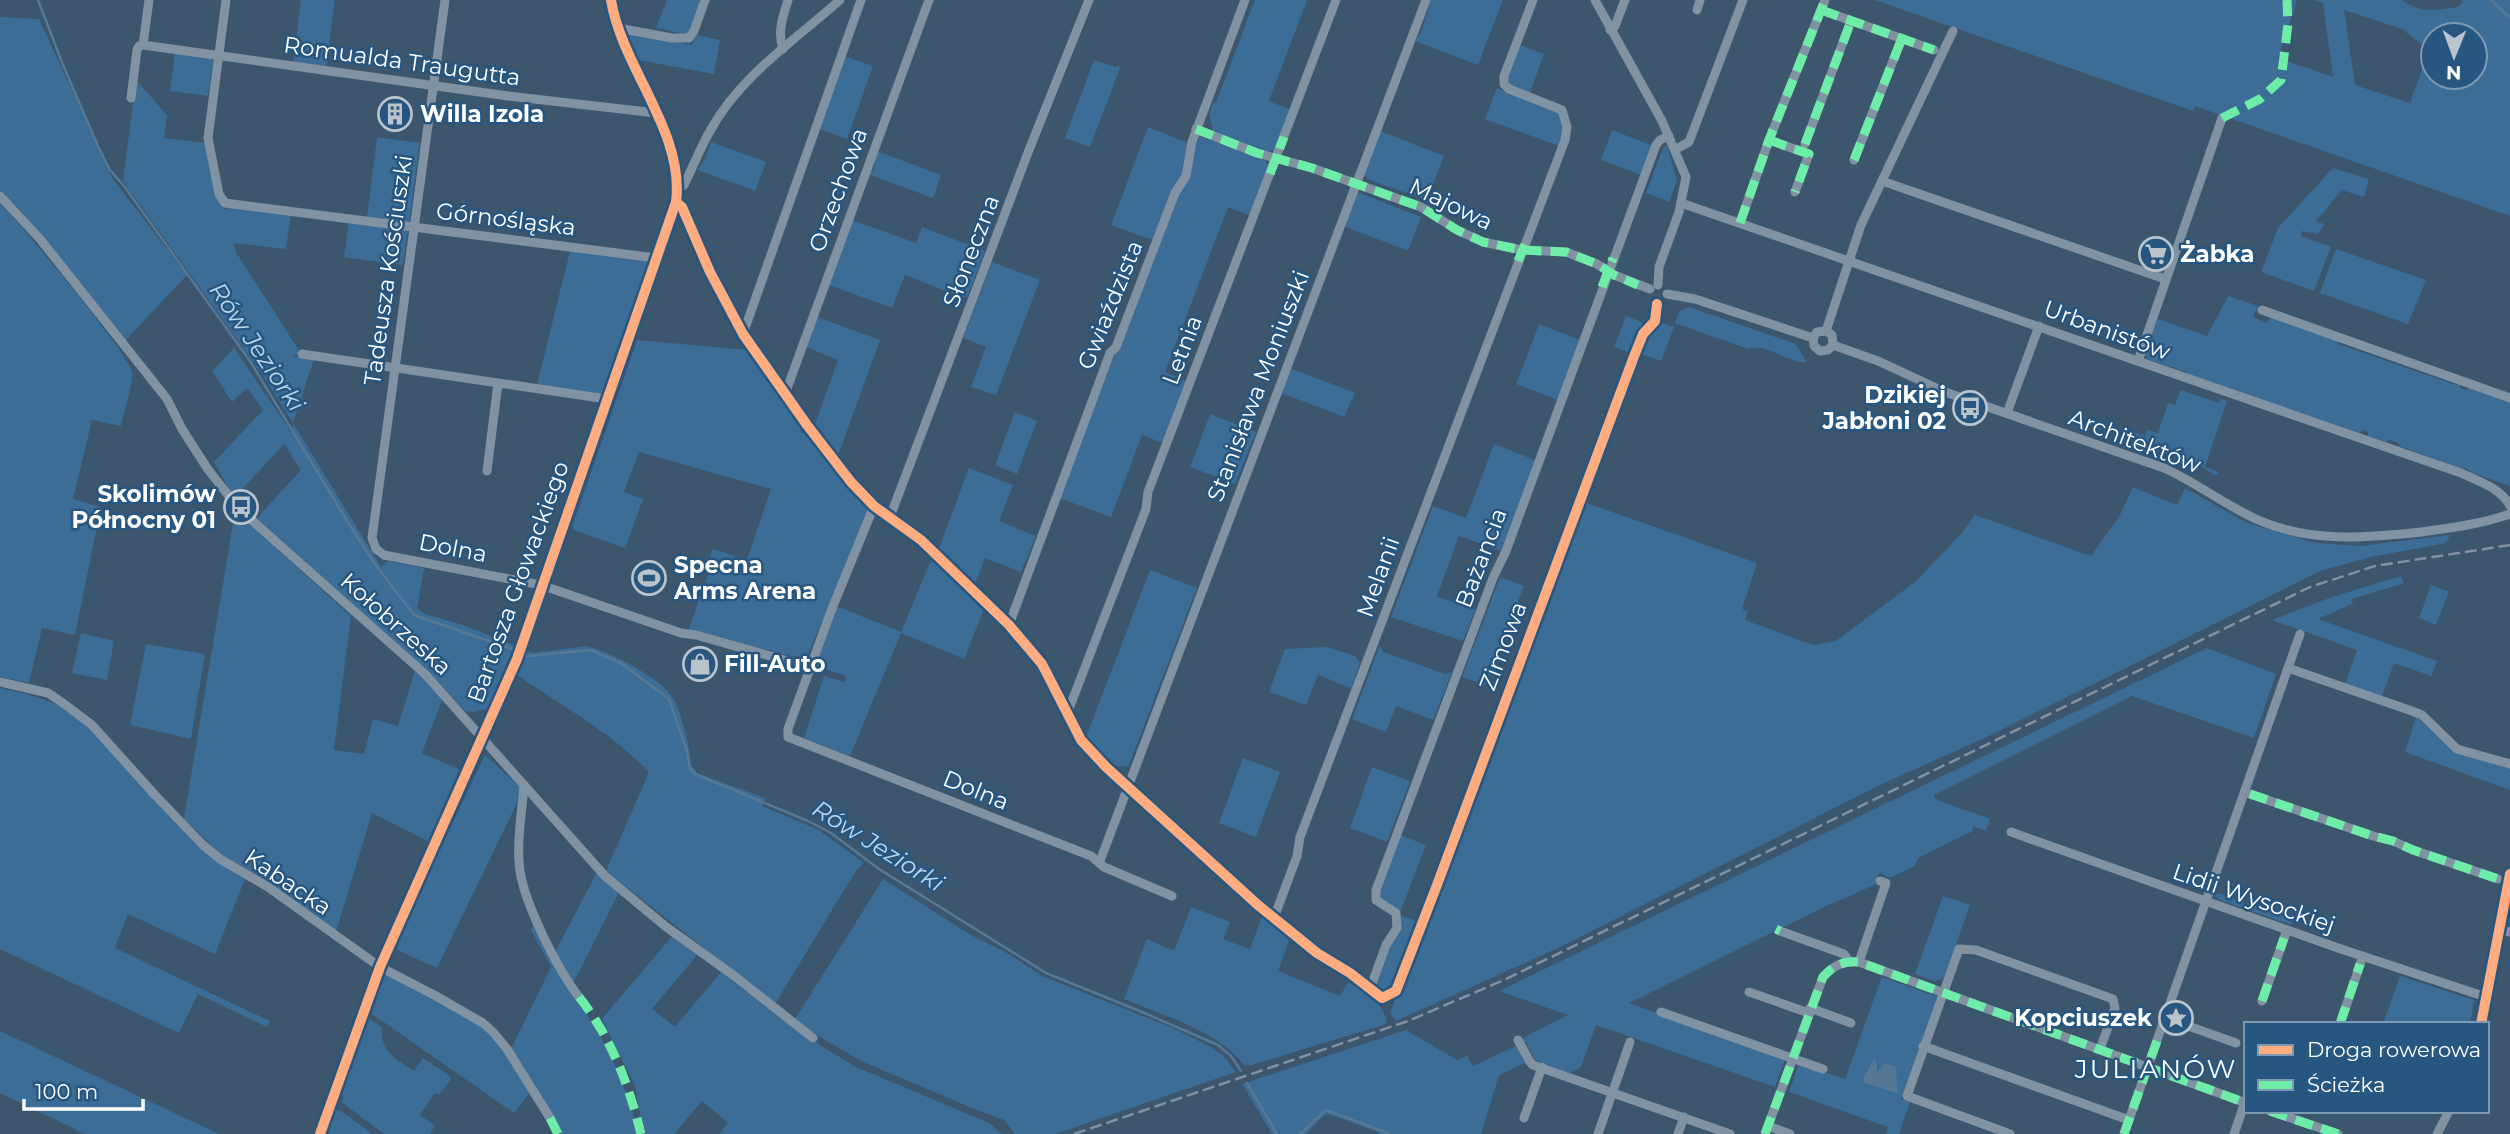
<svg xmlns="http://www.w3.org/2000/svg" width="2510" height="1134" font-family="Montserrat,sans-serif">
	<rect width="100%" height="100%" fill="#3b566d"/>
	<g fill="#3c6d97" fill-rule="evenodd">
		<polygon points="301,0 335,0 326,66 293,62"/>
		<polygon points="667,0 701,0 689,35 656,28"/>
		<polygon points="1255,0 1307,0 1269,101 1291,110 1277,148 1269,152 1213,131 1209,114 1213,103 1216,103"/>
		<polygon points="1431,0 1503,0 1478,65 1415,41 1421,33"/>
		<path d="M1875,0h422l-19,58 55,19 -10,-74 -8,-3h87c17,14 36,10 56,7l5,-5 -2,-2h49v216l-315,-110 -2,5zM2344,10l58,19 27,21 -19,53 -55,-18zM2433,35h42v42h-42z"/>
		<polygon points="0,17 39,19 113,179 187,275 124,342 20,210 0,191"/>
		<polygon points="626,33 692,45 696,35 720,40 714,74 638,60"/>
		<polygon points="1520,45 1544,54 1530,93 1511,86 1508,78"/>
		<polygon points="175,53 211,58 213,61 208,96 170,91"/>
		<polygon points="844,56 873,66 847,139 818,128"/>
		<polygon points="1094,60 1115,67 1121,65 1090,147 1065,138"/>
		<polygon points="136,80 167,115 164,138 205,143 218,200 226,210 232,205 291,214 286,249 234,243 236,252 300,352 293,356 314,359 293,423 381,567 387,561 424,568 417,609 425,614 463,625 516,646 513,657 509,657 488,709 473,712 465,711 437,680 256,519 301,470 284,444 234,498 214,462 263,410 247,388 232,402 212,371 234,348 292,433 293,423 262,374 123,181"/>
		<polygon points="1497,88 1559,111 1565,131 1559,146 1485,119"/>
		<polygon points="1148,127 1191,144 1184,173 1155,241 1111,225"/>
		<polygon points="1612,130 1653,146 1642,175 1601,160"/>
		<polygon points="1380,131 1444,156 1427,200 1375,182 1363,176"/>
		<polygon points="1200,136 1266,161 1269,168 1251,216 1228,207 1165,372 1188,382 1165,444 1142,435 1111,517 1059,498"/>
		<polygon points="377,137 420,143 409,222 367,217"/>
		<polygon points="711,142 766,162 755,191 698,170 706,156"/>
		<polygon points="1664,146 1667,146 1677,181 1669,202 1646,193"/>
		<polygon points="877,151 941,175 933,198 868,174 870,170 873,171"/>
		<polygon points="2333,168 2369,179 2364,197 2342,190 2316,221 2324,224 2318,234 2302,231 2301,236 2331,247 2314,291 2261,272 2278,228"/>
		<polygon points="1357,192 1421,217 1408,251 1344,226"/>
		<path d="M0,203c19,20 132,153 132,170 0,17 -8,37 -11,53l-29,-6 -19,79 28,8 -26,128 -33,-7 -13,55 -29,-6z"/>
		<polygon points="852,220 916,243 922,227 985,251 967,297 961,297 905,275 892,308 829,285"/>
		<polygon points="349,221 408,229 403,265 344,257"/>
		<polygon points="2336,249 2426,280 2408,324 2320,293"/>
		<polygon points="570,251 651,262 604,394 537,385"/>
		<polygon points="992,262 1040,280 996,395 971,387 986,347 963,338"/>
		<polygon points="2228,296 2258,306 2253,317 2267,323 2271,317 2340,338 2338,344 2456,385 2458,384 2460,385 2460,388 2466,390 2469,388 2510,402 2510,486 2473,473 2466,468 2462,469 2400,446 2398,443 2390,440 2386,442 2368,436 2368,432 2362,430 2360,433 2187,375 2186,372 2147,359 2145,354 2158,319 2207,336"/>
		<path d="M1689,307l107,37 11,18c-21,1 -40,-19 -59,-13l-73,-26 4,-11z"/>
		<polygon points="1626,316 1644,323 1632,354 1614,347"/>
		<polygon points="817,317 880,340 837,458 814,427 838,360 806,347"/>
		<polygon points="1659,322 1674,327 1661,361 1639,353 1647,333 1654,330"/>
		<polygon points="1539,324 1580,340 1557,400 1516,384"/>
		<polygon points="637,340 748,350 800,422 800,431 809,434 869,511 807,657 804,659 688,631 710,569 706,567 713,549 747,560 771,489 639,452 624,492 643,499 625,548 574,530 573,524"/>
		<polygon points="1290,368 1355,393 1344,417 1281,393"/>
		<polygon points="2180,390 2219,403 2220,399 2227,401 2205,467 2219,472 2216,476 2199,465 2124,439 2127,430 2145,436 2147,430 2158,433 2168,403 2175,405"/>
		<polygon points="1015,412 1037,421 1017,474 995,465"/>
		<polygon points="1210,414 1256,432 1235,484 1190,467"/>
		<polygon points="1494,444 1535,460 1502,551 1459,536 1437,596 1475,610 1463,641 1391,617 1433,506 1466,518"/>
		<polygon points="969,468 1013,485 999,521 1036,536 1021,572 985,558 974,586 938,551"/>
		<polygon points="2133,487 2177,505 2185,488 2247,523 2316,543 2360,546 2450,535 2446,543 2371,557 2320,571 1987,737 1882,784 1558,948 1396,1021 1390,1013 1584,502 1757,563 1743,606 1743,610 1748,611 1745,620 1813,645 1836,641 1915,582 1961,534 1975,515 2091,556 2119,517"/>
		<polygon points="235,511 351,616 334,750 364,754 373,719 398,726 415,670 443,697 422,753 461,770 429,842 372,813 335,935 271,883 222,855 184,819"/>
		<polygon points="932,558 984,609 964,659 901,633 850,756 804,738 824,676 845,682 846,676 814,665 836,606 901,632"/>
		<path d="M1150,570l47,18 -68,177c-16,8 -33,-14 -44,-25z"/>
		<polygon points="2401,576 2404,583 2352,599 2351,601 2354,603 2318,619 2437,661 2431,676 2394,663 2382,697 2345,684 2357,650 2272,620 2332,597"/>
		<polygon points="1500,577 1524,586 1486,685 1462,677"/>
		<polygon points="2431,585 2449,592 2436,625 2419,618"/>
		<polygon points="81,633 114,641 107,680 72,673"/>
		<polygon points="146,644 205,654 191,739 130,725"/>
		<polygon points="1380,645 1383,652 1445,674 1452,672 1433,720 1396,706 1386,732 1352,719"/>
		<path d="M586,646c23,5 78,33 88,54 9,18 15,44 17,64l6,9 68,25 -3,8 55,23 47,34 -7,6 -82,135 -169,-133 43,-99c-39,-41 -88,-66 -133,-98l9,-23 8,2z"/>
		<polygon points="1327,647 1355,656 1360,663 1351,688 1318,675 1306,705 1269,692 1285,649"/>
		<polygon points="2207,648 2276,674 2254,738 2132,696 1934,795 1935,799 1990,819 1986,831 1973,826 1973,831 1918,858 1915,866 1890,878 1879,873 1874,885 1820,909 1629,1003 1785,1059 1775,1087 1596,1025 1581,1067 1570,1073 1535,1060 1526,1042 1523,1043 1521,1039 1568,1015 1499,991"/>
		<path d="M0,688c21,5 42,9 62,19 23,11 42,35 59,54 39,43 74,89 124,118l-30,75 -87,-40 -13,34 155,73 -3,6 -69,-33 -19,39 -179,-84z"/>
		<polygon points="2416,717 2454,751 2510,767 2510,790 2405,752"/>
		<polygon points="485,755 521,788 520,797 437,968 393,948"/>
		<polygon points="1243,758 1280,772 1256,837 1219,823"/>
		<polygon points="1372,767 1410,781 1387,842 1350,828"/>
		<polygon points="1400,835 1426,845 1400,913 1379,899 1379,892"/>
		<polygon points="597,872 619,892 573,984 555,952"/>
		<polygon points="883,879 969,934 1009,954 1042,976 1173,1028 1207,1045 1223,1055 1236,1072 1055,1134 1015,1134 1004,1120 972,1108 861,1061 815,1034 795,1019"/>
		<polygon points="2217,893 2293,919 2291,925 2220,900 2215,896"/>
		<polygon points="1943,896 1970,905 1944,978 1934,981 1915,974"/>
		<path d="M1191,907l39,15 -7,17 27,10 13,-35 28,21 -13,36 62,25 12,-20 25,25 10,18 -1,5 -134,41h-8c-26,-34 -81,-50 -120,-66l23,-60 27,12z"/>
		<polygon points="1399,915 1419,922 1394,987 1384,993 1375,988 1375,985"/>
		<polygon points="535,921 574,999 586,1013 609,1051 632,1108 637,1134 561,1134 511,1049 551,967 531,930"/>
		<polygon points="672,936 697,955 652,1009 675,1027 721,972 799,1032 854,1066 989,1123 1002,1134 719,1134 728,1123 702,1101 674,1134 644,1134 635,1086 602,1019"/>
		<polygon points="386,975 447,1005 495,1036 531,1091 514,1113 372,1014 382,976"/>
		<polygon points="2400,976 2474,1000 2470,1024 2383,1024"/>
		<polygon points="1882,977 1938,997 1901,1099 1910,1102 1899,1134 1886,1134 1888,1127 1789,1092 1799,1064 1845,1079"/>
		<path d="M365,1018l5,1 12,9c-1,25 13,30 32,43l9,-13 27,18 1,3 -12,16 -4,-2 -15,22 15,11 -5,8h-46l-44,-33h3v-5l-3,-4z"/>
		<polygon points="1406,1030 1457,1060 1467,1056 1473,1066 1516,1046 1525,1063 1499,1075 1481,1134 1378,1134 1379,1132 1328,1114 1323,1116 1306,1134 1272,1134 1242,1084"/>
		<polygon points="0,1031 219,1134 85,1134 0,1093"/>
		<polygon points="339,1110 373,1134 327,1134 335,1112"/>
	</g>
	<polygon fill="#567894" points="1874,1059 1877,1064 1877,1072 1885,1063 1896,1067 1897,1093 1865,1083 1863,1079"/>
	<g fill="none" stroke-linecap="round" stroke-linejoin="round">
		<g stroke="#567894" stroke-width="2.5">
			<polyline points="38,0 63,65 98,146 110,170 124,186 250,361 349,524 375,564 414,615 512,649"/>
			<polyline points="2491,0 2510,18"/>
			<polyline points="527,656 591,650 621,663 669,699 687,751 690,769 695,774 808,821 831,833 879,869 1046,973 1142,1012 1218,1045 1231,1056 1241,1071"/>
			<polyline points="1247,1083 1277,1134"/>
			<polyline points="1300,1134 1326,1110 1390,1134"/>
		</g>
		<g stroke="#8192a3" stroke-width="9">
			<polyline points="226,0 208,138 219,194 225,203 656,258"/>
			<polyline points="445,0 372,538 376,549 384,555 541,585 681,633 696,635 809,667"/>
			<polyline points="1595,0 1662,121 1686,177 1679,212 1659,267 1658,285"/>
			<polyline points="1697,10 1700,0"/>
			<polyline points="1821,10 1934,50"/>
			<polyline points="618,28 672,38 689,38 694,31 705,0"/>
			<polyline points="1610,30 1615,26 1625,0"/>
			<polyline points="143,45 508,96 656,113"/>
			<path d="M783,49c-6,-18 0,-32 5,-49"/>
			<polyline points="131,98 137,50 139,46 143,45 149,0"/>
			<polyline points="1196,129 1257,153 1312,168 1421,207 1457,230 1483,242 1522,250 1566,252 1597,264 1614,275 1650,289"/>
			<polyline points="1769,140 1809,154 1795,192"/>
			<polyline points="1805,144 1851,21"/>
			<polyline points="1676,149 1689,142 1743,0"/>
			<polyline points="1854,160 1902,38"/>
			<polyline points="1882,181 2165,279"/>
			<path d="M677,189l7,-4c9,-18 16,-37 26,-54 30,-55 84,-90 130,-131"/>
			<polyline points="0,196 40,239 167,399 182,429 207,468 239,509 425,674 605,876 665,926 733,975 813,1038"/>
			<polyline points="676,202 682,207 710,272 743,334 807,425 851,482 874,506 921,540 1009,625 1042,664 1081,740 1106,767 1258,905 1317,953 1350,973 1382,998 1396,991 1437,885 1633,359 1643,334 1655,321 1657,304"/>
			<path d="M1681,203l780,270c17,8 40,15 49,33"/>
			<polyline points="1740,223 1769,140 1825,0"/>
			<polyline points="1667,294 1695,299 1813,338"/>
			<polyline points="2262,310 2510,398"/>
			<polyline points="1826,331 1861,225 1953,31"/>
			<polyline points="743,334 861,0"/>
			<polyline points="1813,338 1817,332 1826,331 1832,335 1833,345"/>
			<polyline points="1813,338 1814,346 1820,351 1828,350 1833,345"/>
			<path d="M1833,345l45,16 67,31 219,76c33,15 61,37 94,52 53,23 107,18 163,12 30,-4 60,-8 89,-18"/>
			<polyline points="302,354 607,399"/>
			<polyline points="2138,361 2222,118"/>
			<polyline points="785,394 929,0"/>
			<polyline points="2007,413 2039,326"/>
			<polyline points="487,471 498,383"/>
			<polyline points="874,506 831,611 788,729 788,737 1091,856 1104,867 1172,896"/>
			<polyline points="890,517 1029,150 1089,0"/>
			<polyline points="1009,625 1110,353 1116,347 1175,193 1186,176 1192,142 1245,0"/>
			<polyline points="2288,668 2412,711 2422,715 2457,749 2510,764"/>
			<polyline points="0,682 48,693 63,703 92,725 155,795 202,844 220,859 268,887 380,967 436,996 483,1023 493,1032 507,1049 550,1118"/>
			<polyline points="1067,714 1146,509 1148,492 1336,0"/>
			<path d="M524,785c-2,28 -8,58 -4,86 5,34 38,99 59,126"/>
			<polyline points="2250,794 2373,836 2393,841 2413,850 2498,879"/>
			<polyline points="2011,832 2338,948 2486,997"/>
			<polyline points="1100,861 1426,0"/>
			<polyline points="1274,918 1297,856 1300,837 1565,140 1567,127 1562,110 1509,89 1504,84 1504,76 1533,0"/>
			<polyline points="2499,930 2510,932"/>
			<polyline points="1780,931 1844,954 1849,961"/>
			<polyline points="1859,962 1886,883 1880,881"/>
			<polyline points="1370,989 1386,945 1397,928 1396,913 1376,900 1376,890 1493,578 1506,551 1656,145 1660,140 1669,136"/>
			<polyline points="1749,992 1809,1013"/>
			<polyline points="2262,1001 2287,930"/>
			<polyline points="1810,1008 1851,1023"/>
			<polyline points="1661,1012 1823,1069"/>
			<polyline points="2166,1018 2236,1043"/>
			<polyline points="2340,1024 2363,956"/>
			<polyline points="2481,1024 2510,874"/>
			<polyline points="1518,1040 1530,1062 1533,1065 1730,1134"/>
			<polyline points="1923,1046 2129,1120"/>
			<polyline points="2270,1111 2338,1134"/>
			<polyline points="1524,1118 1542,1067"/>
			<polyline points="1768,1126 1790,1134"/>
			<path d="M320,1134l60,-167 137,-308 159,-457c9,-70 -54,-134 -65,-202"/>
			<polyline points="1598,1134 1630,1042"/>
			<polyline points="1678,1134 1684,1117"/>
			<path d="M1765,1134l58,-157c11,-12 20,-16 36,-15l387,141"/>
			<polyline points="2010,1134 1907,1096 1959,949 1976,950 2113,999 2115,1008 2100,1049"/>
			<polyline points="2124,1134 2300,634"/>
			<polyline points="2234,1134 2245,1102"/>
			<polyline points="2437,1134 2449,1111"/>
		</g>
		<polyline stroke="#8292a3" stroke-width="2.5" stroke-dasharray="12 5" stroke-linecap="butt" points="1074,1134 1408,1021 1504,980 2310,587 2375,566 2510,545"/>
		<g stroke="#6deda7" stroke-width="9" stroke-dasharray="18 9" stroke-linecap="butt">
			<polyline points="1821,10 1934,50"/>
			<polyline points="2222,118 2260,99 2281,80 2288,24 2287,0"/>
			<polyline points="1196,129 1257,153 1312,168 1421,207 1457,230 1483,242 1522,250 1566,252 1597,264 1614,275 1638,285"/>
			<polyline points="1769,140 1809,154 1795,192"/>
			<polyline points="1805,144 1851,21"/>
			<polyline points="1854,160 1902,38"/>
			<polyline points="1270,174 1284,137"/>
			<polyline points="1740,223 1769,140 1825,0"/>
			<polyline points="1518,261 1527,240"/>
			<polyline points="1602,287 1613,258"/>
			<polyline points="2250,794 2373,836 2393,841 2413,850 2498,879"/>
			<polyline points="1776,929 1780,931"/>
			<path d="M579,997c32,40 50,88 62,137"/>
			<polyline points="2262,1001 2284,938"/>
			<polyline points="2340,1024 2360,964"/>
			<polyline points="2270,1111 2338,1134"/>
			<polyline points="550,1118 558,1134"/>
			<path d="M1765,1134l58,-157c11,-12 20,-16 36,-15l387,141"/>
			<polyline points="2124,1134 2157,1041"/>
		</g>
		<g stroke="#275781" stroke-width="15">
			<g id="cycleway">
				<polyline points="676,202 682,207 710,272 743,334 807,425 851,482 874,506 921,540 1009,625 1042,664 1081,740 1106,767 1258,905 1317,953 1350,973 1382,998 1396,991 1437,885 1633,359 1643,334 1655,321 1657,304"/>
				<polyline points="2481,1024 2510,874"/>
				<path d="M320,1134l60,-167 137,-308 159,-457c9,-70 -54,-134 -65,-202"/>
			</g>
		</g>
		<use href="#cycleway" stroke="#ffac80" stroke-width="10"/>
	</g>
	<defs>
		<g id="building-ring" transform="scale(1.75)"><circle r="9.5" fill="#275781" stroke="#bac4cc" stroke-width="1.5"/><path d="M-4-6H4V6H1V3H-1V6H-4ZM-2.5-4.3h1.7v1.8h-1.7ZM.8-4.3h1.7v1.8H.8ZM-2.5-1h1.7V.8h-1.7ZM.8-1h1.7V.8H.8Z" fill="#bac4cc"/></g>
		<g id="supermarket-ring" transform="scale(1.75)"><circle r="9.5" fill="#275781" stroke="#bac4cc" stroke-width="1.5"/><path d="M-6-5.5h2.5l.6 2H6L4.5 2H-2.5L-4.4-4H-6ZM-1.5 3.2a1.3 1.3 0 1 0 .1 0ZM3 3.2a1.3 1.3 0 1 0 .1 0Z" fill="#bac4cc"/></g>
		<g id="bus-ring" transform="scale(1.75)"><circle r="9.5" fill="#275781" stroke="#bac4cc" stroke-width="1.5"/><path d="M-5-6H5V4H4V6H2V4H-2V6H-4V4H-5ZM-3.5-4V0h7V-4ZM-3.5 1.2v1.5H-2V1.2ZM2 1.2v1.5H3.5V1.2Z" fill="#bac4cc"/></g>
		<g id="stadium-ring" transform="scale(1.75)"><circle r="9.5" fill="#275781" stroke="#bac4cc" stroke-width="1.5"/><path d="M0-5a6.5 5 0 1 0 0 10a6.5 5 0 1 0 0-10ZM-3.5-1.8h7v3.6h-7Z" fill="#bac4cc"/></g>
		<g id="shop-ring" transform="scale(1.75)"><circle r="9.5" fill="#275781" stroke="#bac4cc" stroke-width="1.5"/><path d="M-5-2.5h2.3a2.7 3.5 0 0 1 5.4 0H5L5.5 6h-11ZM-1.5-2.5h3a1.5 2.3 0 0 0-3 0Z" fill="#bac4cc"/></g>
		<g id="sight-ring" transform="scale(1.75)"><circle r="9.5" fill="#275781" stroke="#bac4cc" stroke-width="1.5"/><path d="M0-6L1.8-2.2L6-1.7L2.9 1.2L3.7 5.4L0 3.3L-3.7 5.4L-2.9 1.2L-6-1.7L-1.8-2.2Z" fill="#bac4cc"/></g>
	</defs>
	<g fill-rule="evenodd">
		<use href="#building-ring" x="395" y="114"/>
		<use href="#supermarket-ring" x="2156" y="254"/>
		<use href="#bus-ring" x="1970" y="408"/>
		<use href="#bus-ring" x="241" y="507"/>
		<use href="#stadium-ring" x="649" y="578"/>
		<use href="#shop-ring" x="700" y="664"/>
		<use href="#sight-ring" x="2176" y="1018"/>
	</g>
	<g text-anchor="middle" stroke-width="5" stroke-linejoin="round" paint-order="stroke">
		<g font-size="23" fill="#fff" stroke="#275781">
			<text transform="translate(402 61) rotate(8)" y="8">Romualda Traugutta</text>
			<text transform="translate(838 190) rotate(-70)" y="8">Orzechowa</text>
			<text transform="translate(1451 204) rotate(26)" y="8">Majowa</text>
			<text transform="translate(506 219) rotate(7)" y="8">Górnośląska</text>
			<text transform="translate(971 251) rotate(-69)" y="8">Słoneczna</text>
			<text transform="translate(388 270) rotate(-82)" y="8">Tadeusza Kościuszki</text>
			<text transform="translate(1110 305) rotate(-68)" y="8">Gwiaździsta</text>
			<text transform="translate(2107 330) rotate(20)" y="8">Urbanistów</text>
			<text transform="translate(1182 350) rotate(-69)" y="8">Letnia</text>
			<text transform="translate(1258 386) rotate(-69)" y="8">Stanisława Moniuszki</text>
			<text transform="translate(2135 441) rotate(21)" y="8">Architektów</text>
			<text transform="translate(453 548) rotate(11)" y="8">Dolna</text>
			<text transform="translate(1481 558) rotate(-69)" y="8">Bażancia</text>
			<text transform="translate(1378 577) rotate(-70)" y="8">Melanii</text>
			<text transform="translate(518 582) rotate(-70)" y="8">Bartosza Głowackiego</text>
			<text transform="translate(396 624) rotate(42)" y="8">Kołobrzeska</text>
			<text transform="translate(1503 646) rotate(-69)" y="8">Zimowa</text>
			<text transform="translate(976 790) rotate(22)" y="8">Dolna</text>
			<text transform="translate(288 882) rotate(34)" y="8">Kabacka</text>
			<text transform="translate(2254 898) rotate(19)" y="8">Lidii Wysockiej</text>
		</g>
		<g font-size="23" font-weight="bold" fill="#fff" stroke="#275781" text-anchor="start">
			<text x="420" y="122">Willa Izola</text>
			<text x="2180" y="262">Żabka</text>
			<text x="1946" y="403" text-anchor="end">Dzikiej<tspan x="1946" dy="26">Jabłoni 02</tspan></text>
			<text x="216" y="502" text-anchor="end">Skolimów<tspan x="216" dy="26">Północny 01</tspan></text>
			<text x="674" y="573">Specna<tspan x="674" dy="26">Arms Arena</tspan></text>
			<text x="724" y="672">Fill-Auto</text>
			<text x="2152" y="1026" text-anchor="end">Kopciuszek</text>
		</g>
		<g font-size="24" font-style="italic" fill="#bad7ee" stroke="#275781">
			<text transform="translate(257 347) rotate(56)" y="8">Rów Jeziorki</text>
			<text transform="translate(878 846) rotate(32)" y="8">Rów Jeziorki</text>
		</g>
		<g font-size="26" letter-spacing="2" fill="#fff" stroke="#275781">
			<text x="2156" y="1078">JULIANÓW</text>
		</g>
	</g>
	<rect x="2244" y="1022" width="245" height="91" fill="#275781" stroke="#7d9ab3" stroke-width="2"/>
	<rect x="2258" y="1045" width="35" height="10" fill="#ffac80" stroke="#7d9ab3" stroke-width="2"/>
	<text x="2307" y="1057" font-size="21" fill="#ffffff">Droga rowerowa</text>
	<rect x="2258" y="1080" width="35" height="10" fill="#6deda7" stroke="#7d9ab3" stroke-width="2"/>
	<text x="2307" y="1092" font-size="21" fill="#ffffff">Ścieżka</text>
	<g transform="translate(2454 56) rotate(181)"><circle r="33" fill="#275781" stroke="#7d9ab3" stroke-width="2"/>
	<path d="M0-5L12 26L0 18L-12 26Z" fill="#bac4cc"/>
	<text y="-10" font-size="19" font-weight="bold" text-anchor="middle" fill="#ffffff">N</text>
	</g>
	<path d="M24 1099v10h119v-10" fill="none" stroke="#ffffff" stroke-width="3.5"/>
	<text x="35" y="1099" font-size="21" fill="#ffffff" stroke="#275781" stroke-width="5" paint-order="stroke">100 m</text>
</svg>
